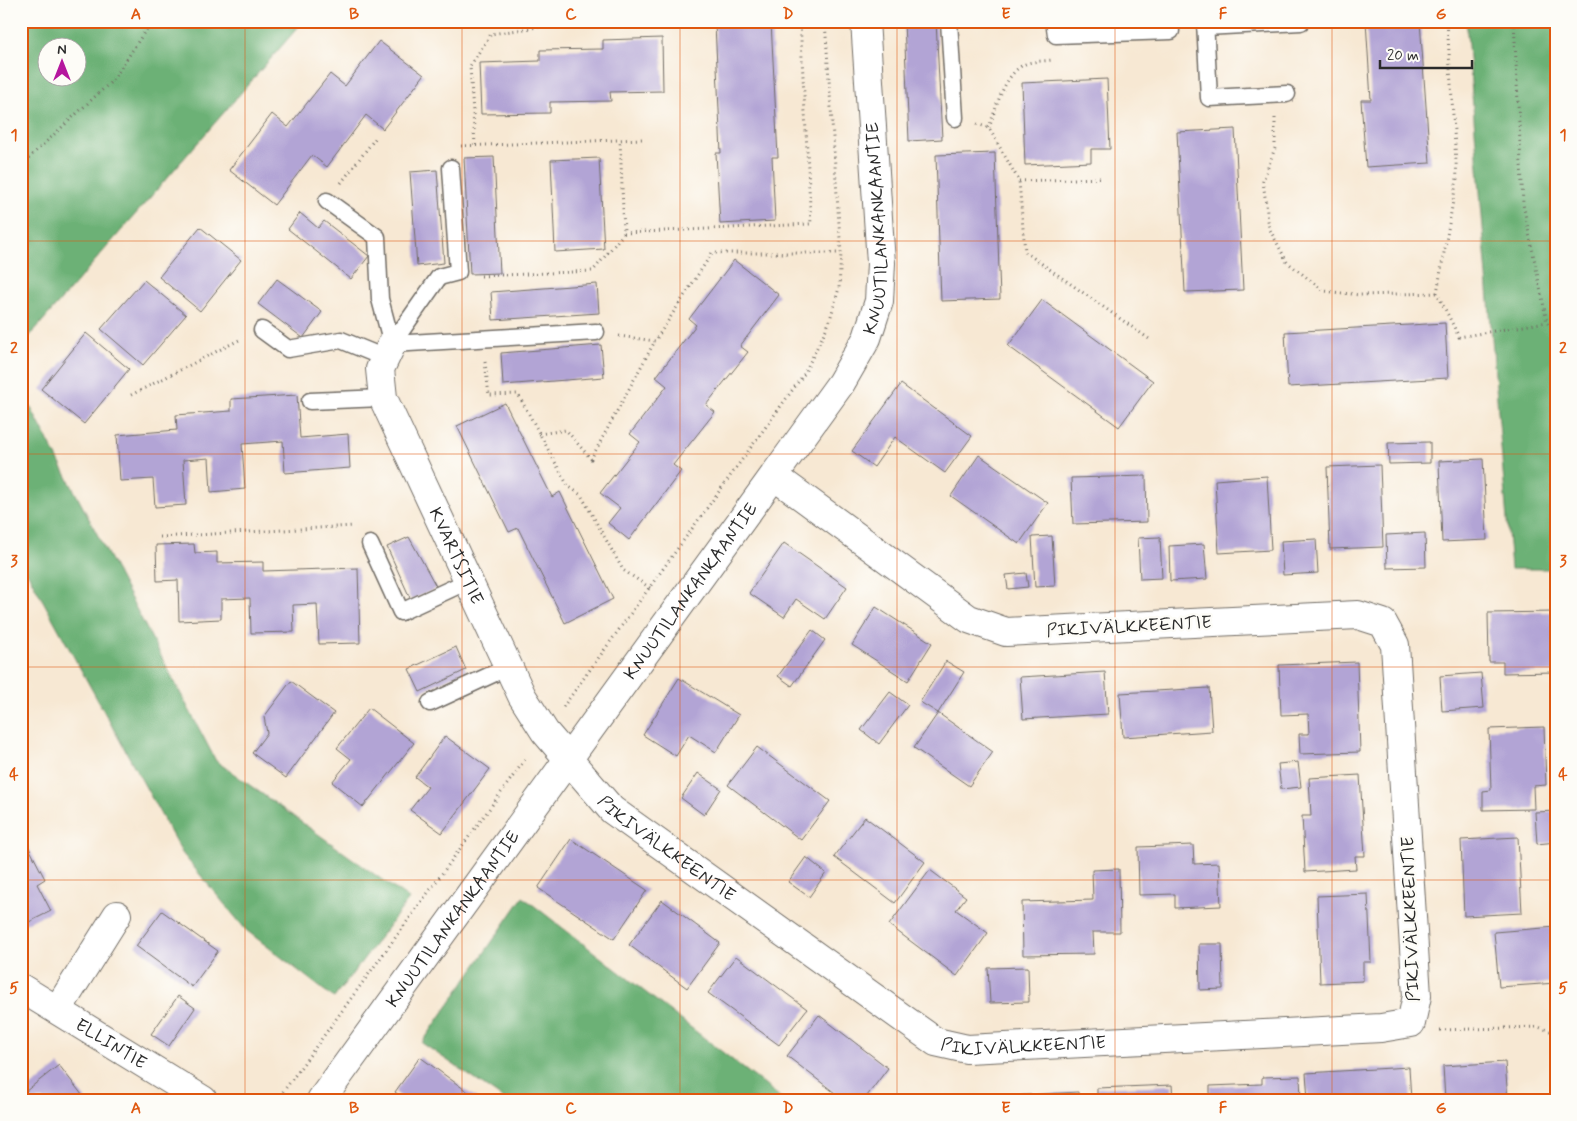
<svg xmlns="http://www.w3.org/2000/svg" width="1577" height="1121" font-family="Mynerve,sans-serif">
	<rect width="100%" height="100%" fill="#fdfcf7"/>
	<filter id="ink" filterUnits="userSpaceOnUse"><feTurbulence type="fractalNoise" baseFrequency=".02" numOctaves="2"/><feDisplacementMap in="SourceGraphic" scale="10" xChannelSelector="R" yChannelSelector="G"/><feConvolveMatrix kernelMatrix="1 2 1 2 8 2 1 2 1" color-interpolation-filters="sRGB"/></filter>
	<filter id="wash" filterUnits="userSpaceOnUse"><feTurbulence type="fractalNoise" baseFrequency=".0096" numOctaves="4" result="noise"/><feDisplacementMap in="SourceGraphic" scale="20" xChannelSelector="R" yChannelSelector="G"/><feGaussianBlur stdDeviation="1.12" result="paint"/><feColorMatrix in="noise" values="0 0 0 0 0 0 0 0 0 0 0 0 0 0 0 0 0 1.4 0 .05"/><feComposite in="paint" operator="in"/></filter>
	<g filter="url(#wash)">
		<rect width="100%" height="100%" fill="#f7e8d3"/>
		<g fill="#6cb176" stroke="#4c6e50" fill-rule="evenodd">
			<path d="M21,21h342l-63,4 -279,321zM48,48h30v30h-30z"/>
			<polygon points="1466,21 1556,21 1556,569 1511,569"/>
			<polygon points="21,389 216,761 409,899 334,998 246,930 182,853 21,561"/>
			<polygon points="523,897 784,1100 505,1100 422,1043"/>
		</g>
		<g id="blocks">
			<g fill="#b2a4d5">
				<polygon points="904,21 936,21 942,139 909,141"/>
				<polygon points="1366,21 1420,21 1430,163 1366,167 1361,100 1371,100"/>
				<polygon points="771,22 778,157 772,157 775,221 720,224 716,153 721,153 715,24"/>
				<polygon points="662,38 663,91 610,92 611,101 550,102 550,113 481,114 479,63 540,61 540,50 603,49 603,40"/>
				<polygon points="379,41 424,75 383,129 366,115 327,167 312,155 274,205 229,170 272,114 288,127 330,74 345,86"/>
				<polygon points="1107,79 1110,149 1091,149 1091,162 1025,165 1022,83"/>
				<polygon points="1235,129 1243,290 1185,292 1177,132"/>
				<polygon points="995,153 1000,299 941,301 936,155"/>
				<polygon points="494,157 500,273 470,274 464,158"/>
				<polygon points="599,158 604,249 555,252 551,160"/>
				<polygon points="437,170 444,263 417,266 410,172"/>
				<polygon points="300,213 318,228 324,221 369,256 351,279 288,229"/>
				<polygon points="200,227 241,260 200,311 159,277"/>
				<polygon points="734,260 779,295 740,346 748,352 706,405 715,412 673,465 681,471 629,540 608,523 620,508 600,493 640,442 630,434 667,386 656,377 696,325 689,319"/>
				<polygon points="277,279 322,312 303,338 258,304"/>
				<polygon points="144,280 186,315 143,365 101,329"/>
				<polygon points="597,284 599,313 493,320 491,292"/>
				<polygon points="1042,300 1153,381 1119,427 1008,346"/>
				<polygon points="1445,323 1448,378 1288,387 1285,332"/>
				<polygon points="86,333 129,369 84,424 41,389"/>
				<polygon points="601,345 604,377 503,385 501,353"/>
				<polygon points="901,384 972,436 945,473 895,437 874,467 852,451"/>
				<polygon points="297,395 300,438 348,434 350,468 285,473 283,441 242,444 245,489 211,492 209,458 183,460 186,505 155,507 153,479 120,481 117,435 177,430 176,415 231,411 231,399"/>
				<polygon points="505,403 552,497 560,492 613,599 565,623 518,528 509,532 457,426"/>
				<polygon points="1430,442 1430,463 1389,464 1388,443"/>
				<polygon points="979,455 1048,503 1019,544 951,496"/>
				<polygon points="1483,459 1487,540 1442,542 1439,461"/>
				<polygon points="1380,465 1383,547 1330,549 1327,467"/>
				<polygon points="1146,476 1147,522 1073,524 1071,478"/>
				<polygon points="1267,476 1271,550 1219,553 1215,480"/>
				<polygon points="1425,533 1426,567 1387,568 1386,535"/>
				<polygon points="1052,536 1055,586 1035,587 1032,537"/>
				<polygon points="409,537 437,588 411,600 387,547"/>
				<polygon points="1160,537 1162,578 1140,579 1138,538"/>
				<polygon points="1316,539 1318,573 1283,575 1281,541"/>
				<polygon points="784,543 847,587 825,619 796,599 784,617 749,593"/>
				<polygon points="194,544 195,553 217,552 217,563 263,562 263,571 358,568 360,643 319,644 317,604 293,605 294,632 251,633 250,598 221,599 221,619 179,621 178,580 157,581 156,545"/>
				<polygon points="1204,544 1207,579 1170,581 1169,546"/>
				<polygon points="1026,573 1028,587 1008,589 1006,575"/>
				<polygon points="876,607 932,643 908,681 852,645"/>
				<polygon points="1555,612 1556,672 1503,673 1503,662 1489,662 1488,613"/>
				<polygon points="812,630 825,640 792,686 778,676"/>
				<polygon points="456,647 466,670 420,692 409,669"/>
				<polygon points="946,661 964,672 938,713 920,702"/>
				<polygon points="1357,662 1360,752 1300,754 1299,734 1309,734 1308,714 1281,715 1279,665"/>
				<polygon points="1105,672 1108,714 1023,719 1020,677"/>
				<polygon points="1481,673 1484,708 1442,711 1440,676"/>
				<polygon points="679,678 739,715 716,752 689,735 676,756 643,735"/>
				<polygon points="291,681 334,713 286,778 252,753 267,733 264,717"/>
				<polygon points="1209,688 1212,731 1123,737 1120,693"/>
				<polygon points="890,692 908,705 879,744 861,730"/>
				<polygon points="369,708 414,743 363,807 332,782 351,759 337,748"/>
				<polygon points="938,713 993,752 969,786 914,748"/>
				<polygon points="1544,727 1546,785 1533,786 1534,809 1483,810 1483,791 1491,790 1489,729"/>
				<polygon points="445,736 490,769 442,833 410,810 428,787 415,777"/>
				<polygon points="757,747 830,801 801,840 728,785"/>
				<polygon points="1298,762 1301,787 1281,789 1278,764"/>
				<polygon points="698,773 721,789 704,815 681,798"/>
				<polygon points="1360,775 1365,856 1355,856 1356,869 1305,872 1302,816 1311,816 1309,778"/>
				<polygon points="1556,811 1556,842 1537,844 1535,812"/>
				<polygon points="865,817 925,862 895,903 834,857"/>
				<polygon points="1518,837 1522,913 1464,916 1461,840"/>
				<polygon points="571,839 647,890 614,939 538,888"/>
				<polygon points="26,842 45,879 37,884 51,911 21,926 21,844"/>
				<polygon points="1193,845 1194,864 1219,863 1221,906 1175,908 1175,894 1139,895 1138,847"/>
				<polygon points="806,857 826,873 809,897 788,882"/>
				<polygon points="1119,869 1120,932 1093,932 1094,954 1023,955 1022,902 1093,900 1092,870"/>
				<polygon points="930,870 966,897 956,910 988,933 957,976 889,925"/>
				<polygon points="1368,894 1371,962 1363,962 1363,981 1320,983 1317,896"/>
				<polygon points="662,900 720,943 687,988 629,945"/>
				<polygon points="162,911 218,951 192,987 136,946"/>
				<polygon points="1556,927 1556,983 1499,987 1494,932"/>
				<polygon points="1199,944 1222,944 1223,989 1200,990"/>
				<polygon points="736,956 807,1009 779,1045 708,993"/>
				<polygon points="1028,967 1029,1002 990,1003 988,968"/>
				<polygon points="178,996 195,1008 169,1046 151,1034"/>
				<polygon points="819,1015 888,1068 864,1100 844,1100 787,1056"/>
				<polygon points="420,1057 479,1100 405,1100 395,1092"/>
				<polygon points="1505,1062 1508,1100 1445,1100 1443,1066"/>
				<polygon points="59,1065 86,1100 21,1100 21,1095"/>
				<polygon points="1409,1067 1411,1100 1308,1100 1306,1073"/>
				<polygon points="1300,1076 1301,1100 1210,1100 1210,1086 1262,1084 1262,1077"/>
				<polygon points="1172,1085 1173,1100 1097,1100 1097,1088"/>
				<polygon points="1078,1092 1079,1100 994,1100 994,1097"/>
			</g>
		</g>
	</g>
	<g filter="url(#ink)">
		<use href="#blocks" fill-opacity="0" stroke="#726d66" stroke-width="1"/>
		<g fill="none" stroke-linecap="round" stroke-linejoin="round">
			<g stroke="#726d66" stroke-width="19">
				<g id="service">
					<polyline points="949,21 955,118"/>
					<polyline points="1054,21 1056,35 1171,31"/>
					<polyline points="1205,21 1209,98 1287,94"/>
					<polyline points="1205,27 1301,22"/>
					<polyline points="327,201 377,237 380,299 392,344"/>
					<polyline points="262,330 288,349 341,340 385,358"/>
					<polyline points="392,344 439,277 458,272 451,168"/>
					<polyline points="392,344 596,332"/>
					<polyline points="310,401 383,398"/>
					<polyline points="370,544 401,612 468,581"/>
					<polyline points="430,703 508,667"/>
				</g>
			</g>
			<g stroke="#726d66" stroke-width="30">
				<g id="minor">
					<path id="s1" d="M392,344l-12,25 3,29 139,298 23,36 67,78 324,232 31,7 414,-21 30,-5 6,-27 -22,-351 -12,-22 -25,-8 -352,17 -37,-13 -195,-143"/>
					<path id="s2" d="M21,988l182,112"/>
					<polyline points="58,1009 117,915"/>
				</g>
			</g>
			<g stroke="#726d66" stroke-width="30">
				<g id="tertiary">
					<path id="s3" d="M321,1100l520,-717 26,-45 12,-37 2,-38 -16,-242"/>
				</g>
			</g>
			<g stroke="#726d66" stroke-width="3" stroke-dasharray="1 4" stroke-linecap="butt">
				<polyline points="1514,21 1523,204 1547,322 1556,337"/>
				<polyline points="1275,118 1275,148 1263,181 1269,228 1287,262 1324,291 1360,295 1437,293 1459,337 1547,322"/>
				<polyline points="977,124 989,128 1019,181 1025,252 1152,341"/>
				<path d="M989,128c7,-20 16,-58 39,-65 8,-2 16,-2 24,-3"/>
				<polyline points="475,145 470,66 491,34 578,21"/>
				<polyline points="461,146 643,139"/>
				<polyline points="21,165 113,80 143,34 154,21"/>
				<polyline points="1019,181 1101,178"/>
				<polyline points="341,183 377,136"/>
				<polyline points="624,233 811,224 800,21"/>
				<polyline points="481,276 593,271 624,233 620,140"/>
				<polyline points="1437,293 1457,178 1447,21"/>
				<polyline points="619,336 655,341 712,253 841,253"/>
				<polyline points="485,362 489,395 518,394 568,486 581,495 623,570 650,588"/>
				<polyline points="131,395 241,339"/>
				<polyline points="539,434 566,430 591,459 655,341"/>
				<polyline points="160,537 353,526"/>
				<polyline points="563,707 804,374 829,323 839,288 841,253 825,21"/>
				<polyline points="1440,1030 1538,1027 1556,1033"/>
				<polyline points="277,1100 527,757"/>
			</g>
			<use href="#service" stroke="#fff" stroke-width="16"/>
			<use href="#minor" stroke="#fff" stroke-width="28"/>
			<use href="#tertiary" stroke="#fff" stroke-width="28"/>
		</g>
	</g>
	<path fill="none" stroke="#df570e" stroke-width="1" stroke-opacity="0.55" d="M245,21v1079M462,21v1079M680,21v1079M897,21v1079M1115,21v1079M1332,21v1079M21,241h1535M21,454h1535M21,667h1535M21,880h1535"/>
	<g text-anchor="middle" stroke-width="5" stroke-linejoin="round" paint-order="stroke">
		<g font-size="18" fill="#2b2b2b" stroke="#fdfcf7">
			<text dy="6" stroke="none"><textPath href="#s3" startOffset="1049">KNUUTILANKANKAANTIE</textPath></text>
			<text dy="6" stroke="none"><textPath href="#s1" startOffset="231">KVARTSITIE</textPath></text>
			<text dy="6" stroke="none"><textPath href="#s3" startOffset="629">KNUUTILANKANKAANTIE</textPath></text>
			<text transform="translate(1129 626) rotate(-3)" y="6">PIKIVÄLKKEENTIE</text>
			<text dy="6" stroke="none"><textPath href="#s1" startOffset="598">PIKIVÄLKKEENTIE</textPath></text>
			<text dy="6" stroke="none"><textPath href="#s3" startOffset="224">KNUUTILANKANKAANTIE</textPath></text>
			<text transform="translate(1410 919) rotate(-92)" y="6">PIKIVÄLKKEENTIE</text>
			<text dy="6" stroke="none"><textPath href="#s1" startOffset="1018">PIKIVÄLKKEENTIE</textPath></text>
			<text dy="6" stroke="none"><textPath href="#s2" startOffset="106">ELLINTIE</textPath></text>
		</g>
	</g>
	<rect width="1577" height="1121" fill="none" stroke="#fdfcf7" stroke-width="55"/>
	<g transform="translate(62 62)"><circle r="24" fill="#fdfcf7" stroke="#a9a8a5"/>
	<path d="M0-4L9 19L0 12L-9 19Z" fill="#b5179e"/>
	<text y="-8" font-size="14" font-weight="bold" text-anchor="middle" fill="#2b2b2b">N</text>
	</g>
	<path d="M1380 60v8h92v-8" fill="none" stroke="#2b2b2b" stroke-width="2.5"/>
	<text x="1387" y="60" font-size="15" fill="#2b2b2b" stroke="#fdfcf7" stroke-width="4" paint-order="stroke">20 m</text>
	<rect x="28" y="28" width="1522" height="1066" fill="none" stroke="#df570e" stroke-width="2"/>
	<g font-size="16" text-anchor="middle" font-weight="bold" fill="#df570e">
		<text x="136" y="19">A</text>
		<text x="354" y="19">B</text>
		<text x="571" y="19">C</text>
		<text x="788" y="19">D</text>
		<text x="1006" y="19">E</text>
		<text x="1223" y="19">F</text>
		<text x="1441" y="19">G</text>
		<text x="14" y="140">1</text>
		<text x="1563" y="140">1</text>
		<text x="14" y="353">2</text>
		<text x="1563" y="353">2</text>
		<text x="14" y="566">3</text>
		<text x="1563" y="566">3</text>
		<text x="14" y="779">4</text>
		<text x="1563" y="779">4</text>
		<text x="14" y="993">5</text>
		<text x="1563" y="993">5</text>
		<text x="136" y="1113">A</text>
		<text x="354" y="1113">B</text>
		<text x="571" y="1113">C</text>
		<text x="788" y="1113">D</text>
		<text x="1006" y="1113">E</text>
		<text x="1223" y="1113">F</text>
		<text x="1441" y="1113">G</text>
	</g>
</svg>
